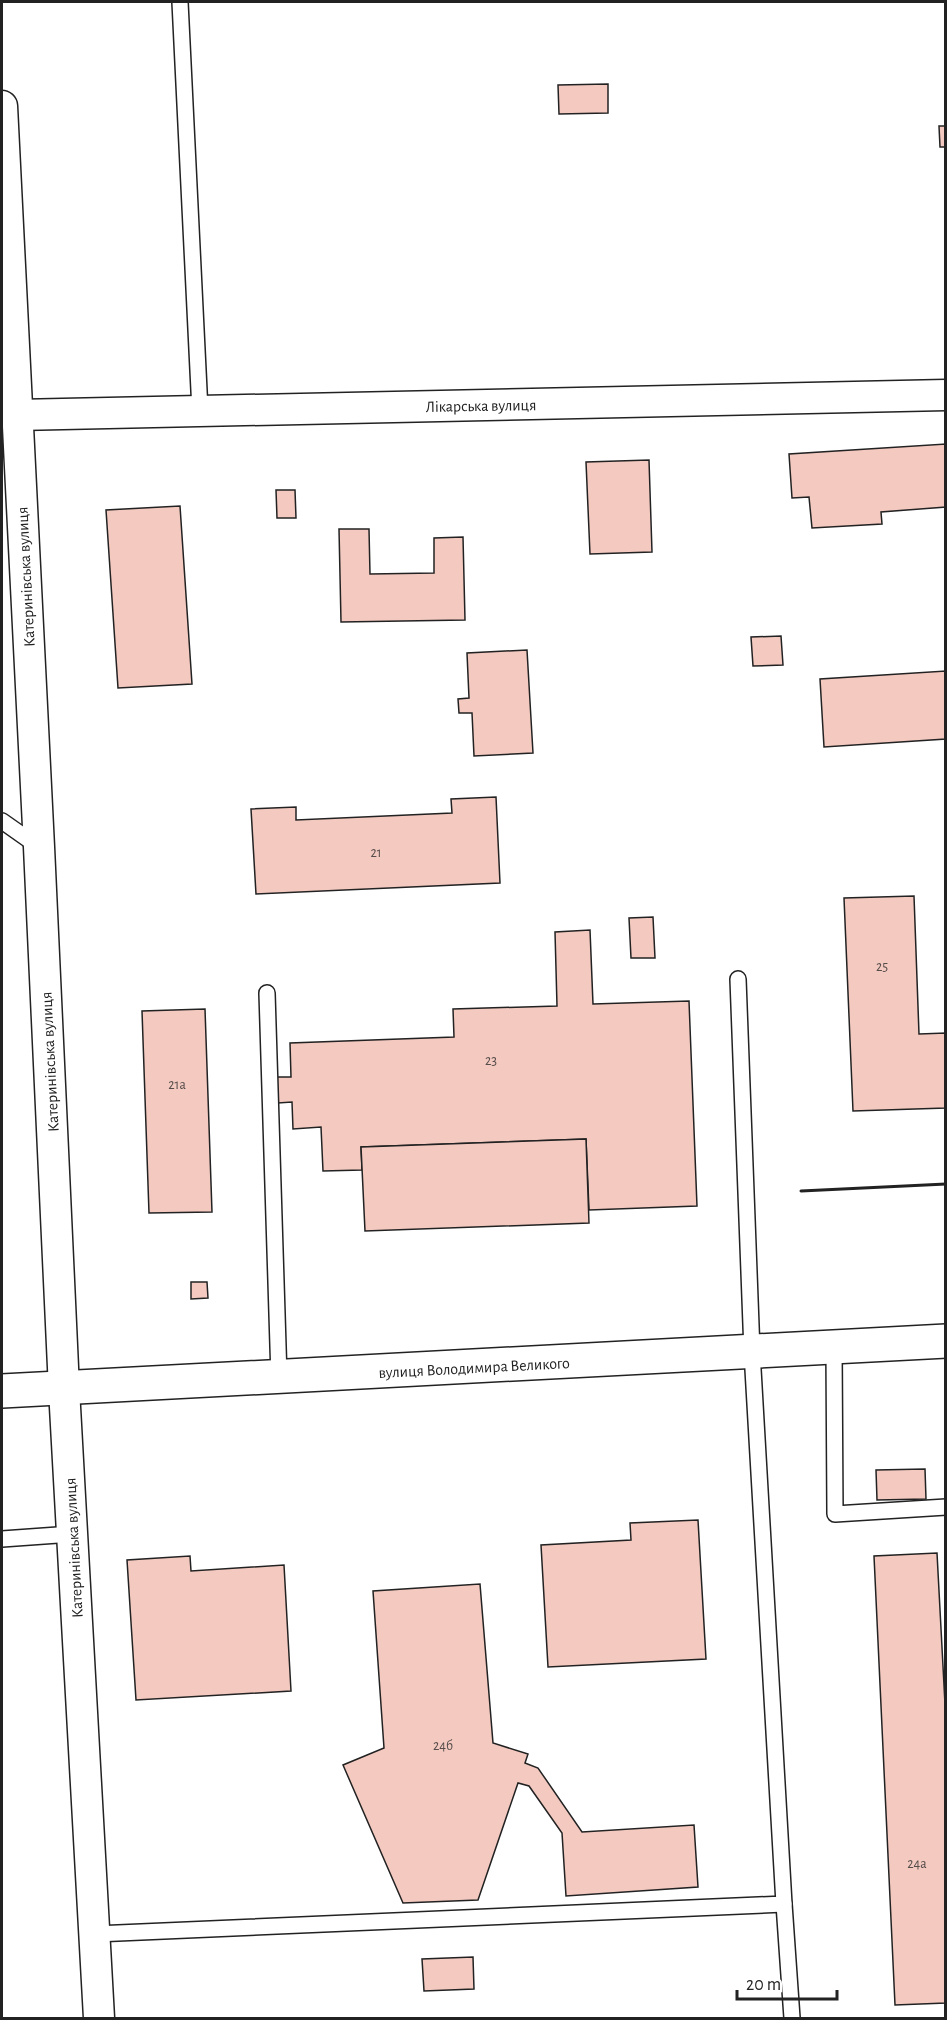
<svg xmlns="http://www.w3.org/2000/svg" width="947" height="2020" font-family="'Alegreya Sans',sans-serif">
	<rect width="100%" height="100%" fill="#fff"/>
	<g fill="#f3c9c0" stroke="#222" stroke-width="1.5">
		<polygon points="608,84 608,113 559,114 558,85"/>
		<polygon points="939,126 946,126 946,147 940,147"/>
		<polygon points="946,444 946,507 881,512 882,524 812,528 809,497 792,498 789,454"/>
		<polygon points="649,460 652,552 590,554 586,462"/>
		<polygon points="276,490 295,490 296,518 277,518"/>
		<polygon points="180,506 192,684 118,688 106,510"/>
		<polygon points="339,529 369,529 370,574 434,573 434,538 463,537 465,620 341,622"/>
		<polygon points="781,636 783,665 753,666 751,637"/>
		<polygon points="527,650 533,753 474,756 472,713 459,713 458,699 469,698 467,653"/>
		<polygon points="946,671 946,739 824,747 820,679"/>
		<polygon points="496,797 500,883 256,894 251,809 296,807 296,820 452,813 451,799"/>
		<polygon points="914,896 919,1034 946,1033 946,1108 853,1111 844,898"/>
		<polygon points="653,917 655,958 631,958 629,918"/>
		<polygon points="590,930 593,1004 689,1001 697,1206 589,1210 586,1139 361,1147 362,1170 323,1171 321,1127 293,1129 292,1102 278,1103 277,1077 291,1077 290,1043 454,1037 453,1009 557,1006 555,932"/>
		<polygon points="205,1009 212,1212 149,1213 142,1011"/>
		<polygon points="586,1139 589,1223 365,1231 361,1147"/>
		<polygon points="191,1282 207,1282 208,1298 191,1299"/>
		<polygon points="925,1469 926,1499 877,1500 876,1470"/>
		<polygon points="698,1520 706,1659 548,1667 541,1545 631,1540 630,1523"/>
		<polygon points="937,1553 946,1723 946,2003 895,2005 874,1556"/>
		<polygon points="190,1556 191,1571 284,1565 291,1691 136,1700 127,1560"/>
		<polygon points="480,1584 493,1743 528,1754 525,1763 538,1768 582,1832 694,1825 698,1887 566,1896 562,1833 529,1786 518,1783 478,1900 403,1903 343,1765 384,1748 373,1591"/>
		<polygon points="473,1957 474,1989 424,1991 422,1959"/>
	</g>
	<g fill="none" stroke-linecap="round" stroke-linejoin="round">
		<g stroke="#222" stroke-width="18">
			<g id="lane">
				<polyline points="180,2 200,411"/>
				<polyline points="2,821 39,847"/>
				<polyline points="267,993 279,1378"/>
				<polyline points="834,1348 835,1514 946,1507"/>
				<polyline points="2,1539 72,1534"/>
				<polyline points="784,1904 792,2018"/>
				<polyline points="95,1934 784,1904 752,1352 738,979"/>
			</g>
		</g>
		<g stroke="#222" stroke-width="33">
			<g id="street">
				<polyline points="2,106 39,847 64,1389 99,2018"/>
				<polyline points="17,415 946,395"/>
			</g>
		</g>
		<g stroke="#222" stroke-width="36">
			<polyline id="primary" points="2,1391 946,1341"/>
		</g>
		<use href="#lane" stroke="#fff" stroke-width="15"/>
		<use href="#street" stroke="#fff" stroke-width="30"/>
		<use href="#primary" stroke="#fff" stroke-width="33"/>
		<polyline stroke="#222" stroke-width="3" points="801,1191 946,1184"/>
	</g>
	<g text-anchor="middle" stroke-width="4.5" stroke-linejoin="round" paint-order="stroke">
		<g font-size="14" fill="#564c4a">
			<text x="376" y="857">21</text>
			<text x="882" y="971">25</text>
			<text x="491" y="1065">23</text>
			<text x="177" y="1089">21а</text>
			<text x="443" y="1750">24б</text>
			<text x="917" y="1868">24а</text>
		</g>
		<g font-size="16" fill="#222" stroke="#fff">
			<text transform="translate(481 405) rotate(-1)" y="6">Лікарська вулиця</text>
			<text transform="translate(25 577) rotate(-93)" y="6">Катеринівська вулиця</text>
			<text transform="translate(49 1062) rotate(-93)" y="6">Катеринівська вулиця</text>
			<text transform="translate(474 1367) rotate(-3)" y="6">вулиця Володимира Великого</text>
			<text transform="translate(73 1548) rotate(-93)" y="6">Катеринівська вулиця</text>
		</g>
	</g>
	<rect width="947" height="2020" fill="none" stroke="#222222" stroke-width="6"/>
	<path d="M737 1990v9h100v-9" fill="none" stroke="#222222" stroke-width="3"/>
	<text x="746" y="1990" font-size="18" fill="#222222" stroke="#ffffff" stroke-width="4.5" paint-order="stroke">20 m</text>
</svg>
